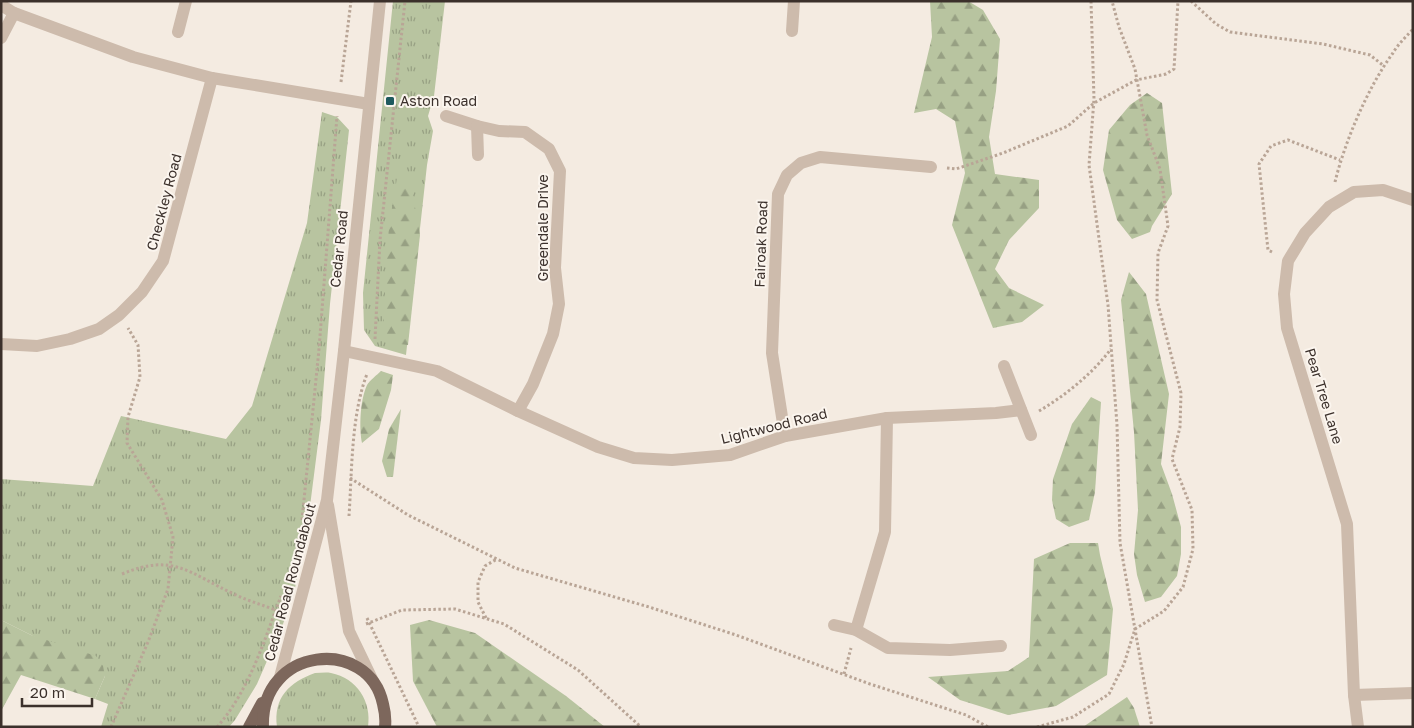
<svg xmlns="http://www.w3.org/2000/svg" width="1414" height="728" font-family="'Golos Text',sans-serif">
	<defs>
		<pattern id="grass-tufts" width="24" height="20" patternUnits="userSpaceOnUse" patternTransform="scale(1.25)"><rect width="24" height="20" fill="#b8c4a0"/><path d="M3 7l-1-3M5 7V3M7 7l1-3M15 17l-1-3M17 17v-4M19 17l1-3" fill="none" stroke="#97a083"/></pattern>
		<pattern id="forest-firs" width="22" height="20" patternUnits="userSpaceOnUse" patternTransform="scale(1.25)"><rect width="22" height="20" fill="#b8c4a0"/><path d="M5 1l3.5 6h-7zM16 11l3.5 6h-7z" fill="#97a083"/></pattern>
	</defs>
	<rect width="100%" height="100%" fill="#f4ebe1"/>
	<g fill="url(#grass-tufts)">
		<polygon points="393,1 445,1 434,96 428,116 433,131 427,165 406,355 375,346 364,330 363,293"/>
		<polygon points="322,112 337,117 349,130 330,304 321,420 308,522 295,588 283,624 257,684 235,720 229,727 101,727 108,704 95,699 105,676 31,635 1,620 1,479 93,486 121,416 226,439 252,406 307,223"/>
		<path d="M315,673c5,0 11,-1 16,0 26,5 41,29 37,54h-91c-4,-30 13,-45 38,-54z"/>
	</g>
	<g fill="url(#forest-firs)">
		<polygon points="930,1 968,1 983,10 1000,39 996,91 989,137 995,174 1039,180 1039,208 1009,240 995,269 1009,288 1044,305 1022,322 993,328 952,225 965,173 955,121 936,109 914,113 932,37"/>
		<polygon points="1147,93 1162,103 1172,194 1152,226 1150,232 1132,239 1117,220 1103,170 1109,130 1130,105"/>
		<polygon points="397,178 410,179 420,235 408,345 384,342 384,310 389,226"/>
		<polygon points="1129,272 1146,294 1169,394 1161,464 1172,494 1181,527 1181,554 1177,576 1161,597 1145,602 1137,575 1134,554 1138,510 1134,432 1121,300"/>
		<path d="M381,371l12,4 -2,15 -12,39 -17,14c-3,-15 -2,-43 5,-58 3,-5 10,-10 14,-14z"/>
		<polygon points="1091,397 1101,402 1095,492 1089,520 1069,527 1056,519 1052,500 1053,479 1072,424"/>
		<polygon points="401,409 393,477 387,477 382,461 389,429"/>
		<polygon points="1070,543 1098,543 1100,555 1113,609 1107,675 1056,706 1008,715 960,700 928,677 1008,671 1029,657 1034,559"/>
		<polygon points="1,620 31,635 96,656 103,666 105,676 95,699 21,675 1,711"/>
		<polygon points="429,620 475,633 566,696 605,727 437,727 413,681 410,625"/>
		<polygon points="1127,697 1134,708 1140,727 1083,727"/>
	</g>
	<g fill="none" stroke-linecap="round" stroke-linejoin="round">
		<g stroke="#b9a596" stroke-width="3" stroke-dasharray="2.5 2.5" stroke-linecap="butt">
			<polyline points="1091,1 1094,99 1089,165 1108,305 1117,425 1120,543 1152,727"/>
			<polyline points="1191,1 1216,24 1230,32 1323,44 1370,55 1384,66"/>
			<polyline points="341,82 351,1"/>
			<polyline points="947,168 956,169 1003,153 1068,126 1094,103 1136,80 1166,74 1174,69 1178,1"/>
			<path d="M1335,182c10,-41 33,-95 58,-129 5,-9 13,-16 20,-24"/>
			<polyline points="1272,252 1268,250 1259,164 1271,146 1288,140 1340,160"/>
			<polyline points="375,339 380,240 405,1"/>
			<path d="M1039,411c27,-16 53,-37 72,-62"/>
			<polyline points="350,478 408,515 515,568 649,607 736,635 870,684 966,715 988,727"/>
			<path d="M349,516c3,-44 2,-101 18,-142"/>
			<polyline points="302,520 319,349 337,116"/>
			<path d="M122,574c52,-22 68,0 112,20 14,7 29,11 44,17"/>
			<polyline points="367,618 419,727"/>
			<polyline points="486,618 478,602 478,582 485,566 497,559"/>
			<polyline points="366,624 402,610 455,609 504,624 578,670 641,727"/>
			<polyline points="844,674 851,648"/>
			<polyline points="111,727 148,642 168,589 173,537 162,500 127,443 128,417 140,377 138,345 128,328"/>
			<path d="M217,727c32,-36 47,-86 64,-131"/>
			<polyline points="1037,727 1073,717 1109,694 1124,664 1135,629 1164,611 1183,587 1193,549 1192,510 1172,459 1180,427 1181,393 1157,300 1158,253 1168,226 1160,169 1147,135 1135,69 1119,27 1112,1"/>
		</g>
		<g stroke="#cdbbac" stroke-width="12">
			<polyline points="1,5 14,13 133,57 212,78 369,104"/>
			<polyline points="792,31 794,1"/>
			<polyline points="178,32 186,1"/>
			<polyline points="1,38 14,13"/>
			<polyline points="446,116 477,126 499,131 525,132 549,149 560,171 555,268 559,304 553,334 533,384 518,411"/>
			<polyline points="477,126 478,155"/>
			<polyline points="1,344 37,346 70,339 99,329 119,315 142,292 163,261 212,78"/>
			<polyline points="344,351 437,371 518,411 598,447 634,458 672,460 730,455 785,436 887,418 996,413 1021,410"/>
			<polyline points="1004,366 1031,435"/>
			<polyline points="785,436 772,353 778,194 787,175 801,163 820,157 931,167"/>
			<polyline points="328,505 349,631 373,681"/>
			<polyline points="834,625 856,630 888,648 950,650 1001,646"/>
			<polyline points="856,630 885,532 887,418"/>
			<polyline points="280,677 327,500 344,351 380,1"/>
			<polyline points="1354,695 1413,693"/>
			<polyline points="1358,727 1354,695 1347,524 1287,328 1284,294 1288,261 1305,233 1329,207 1354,192 1383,190 1413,200"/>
		</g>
		<g stroke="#7d675c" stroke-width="12">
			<polyline points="249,727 262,703"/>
			<path d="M263,727c-3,-81 106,-91 120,-23 2,8 3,15 2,23"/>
		</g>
	</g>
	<rect fill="#1f5a5e" stroke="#fbf5ee" stroke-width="2" x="385" y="96" width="10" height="10" rx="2.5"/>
	<g text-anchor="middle" stroke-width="4" stroke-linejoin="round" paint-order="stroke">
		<g font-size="14" fill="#3b302b" stroke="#fbf5ee" text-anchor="start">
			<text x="400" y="106">Aston Road</text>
		</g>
		<g font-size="14" fill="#3b302b" stroke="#fbf5ee">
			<text transform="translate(164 202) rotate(-75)" y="5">Checkley Road</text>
			<text transform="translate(543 228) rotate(-90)" y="5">Greendale Drive</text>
			<text transform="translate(761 244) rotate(-88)" y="5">Fairoak Road</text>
			<text transform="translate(339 249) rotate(-84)" y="5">Cedar Road</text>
			<text transform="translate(1324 396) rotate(73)" y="5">Pear Tree Lane</text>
			<text transform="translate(774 426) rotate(-14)" y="5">Lightwood Road</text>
			<text transform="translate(290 582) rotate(-75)" y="5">Cedar Road Roundabout</text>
		</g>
	</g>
	<rect width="1414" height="728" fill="none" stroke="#3b302b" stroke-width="5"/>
	<path d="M22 698v8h70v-8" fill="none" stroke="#3b302b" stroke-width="2.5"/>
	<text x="30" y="698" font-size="15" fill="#3b302b" stroke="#fbf5ee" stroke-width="4" paint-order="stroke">20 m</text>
</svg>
